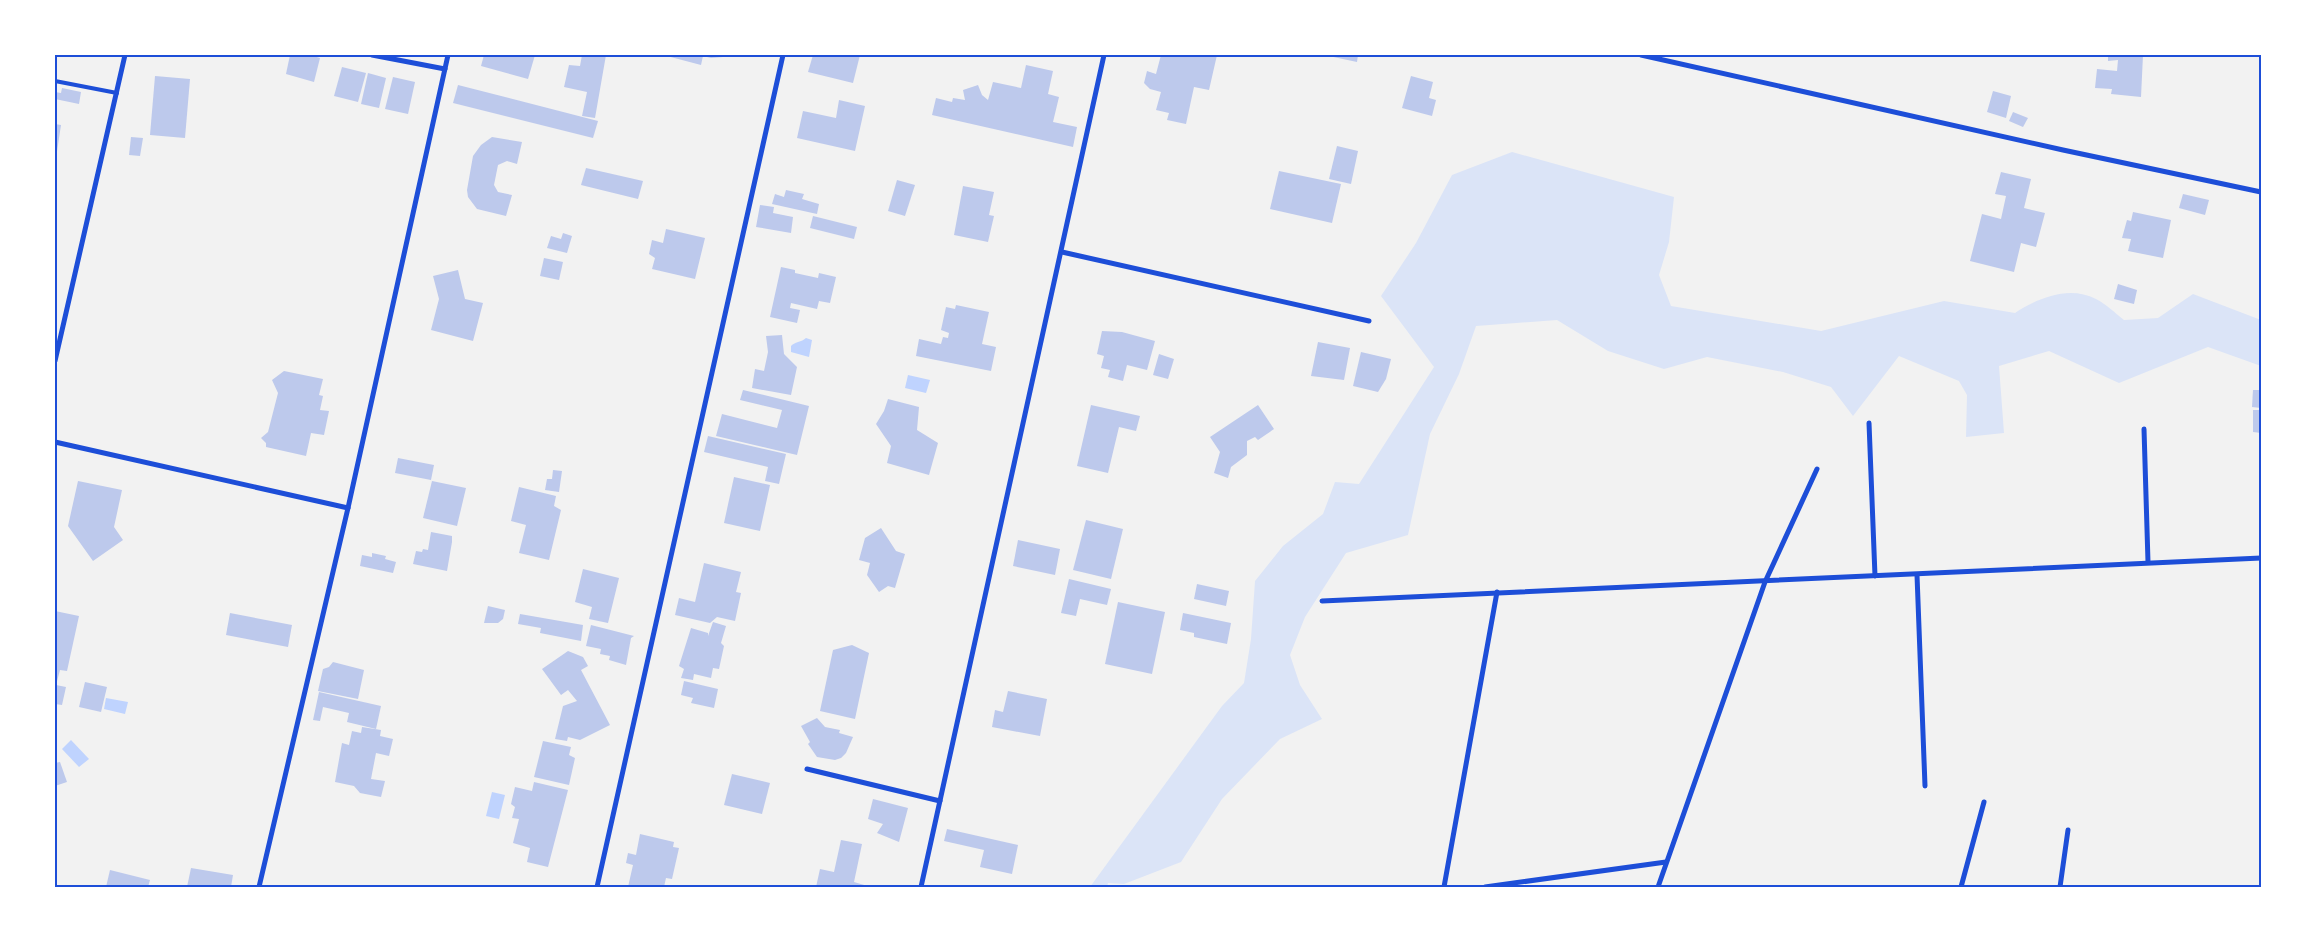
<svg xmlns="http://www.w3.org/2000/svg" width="2316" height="942" font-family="'Roboto Condensed',sans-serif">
	<rect width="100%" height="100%" fill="#f2f2f2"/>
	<path fill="#dbe4f7" d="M1512,152l162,45 -5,45 -10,33 12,31 150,25 123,-30 71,12c23,-15 54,-28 81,-14 10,5 19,14 28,21l34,-2 35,-24 68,26v46l-53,-19 -89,36 -70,-32 -50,15 5,67 -38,4 1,-42 -8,-14 -60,-25 -46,60 -22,-29 -48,-15 -76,-15 -43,12 -56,-18 -51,-31 -81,6 -17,48 -29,60 -22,101 -62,18 -41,64 -15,38 10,30 22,34 -42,20 -58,60 -41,63 -57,22 -16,-1 -1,4h-17l132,-181 22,-23 7,-44 4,-58 28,-35 40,-32 12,-32 24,2 75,-117 -53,-71 35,-53 36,-68z"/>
	<g fill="#bfd3fe">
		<path d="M806,338l6,2 -3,17 -18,-5v-6c3,-4 11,-4 15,-8z"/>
		<polygon points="908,375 930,380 926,393 905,388"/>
		<polygon points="106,698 128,702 125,714 104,709"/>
		<polygon points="71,740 89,759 79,767 62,749"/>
		<polygon points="492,792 505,795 499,819 486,816"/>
	</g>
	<g fill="#bdc9ec">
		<polygon points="290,55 310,55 320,58 314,82 286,74"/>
		<polygon points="484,55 535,55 528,79 481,66"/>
		<polygon points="582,55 606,55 595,118 582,116 587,92 564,87 569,65 580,66"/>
		<polygon points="663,55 723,55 723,57 711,58 703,56 701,65"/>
		<polygon points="813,55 860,55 853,83 808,72"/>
		<polygon points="1161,55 1217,55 1209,90 1194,87 1186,124 1167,120 1169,113 1156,110 1161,92 1150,89 1144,83 1147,71 1156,74"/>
		<polygon points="1324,55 1358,55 1357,62"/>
		<polygon points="2108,55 2143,55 2141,97 2111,94 2112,89 2095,88 2097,69 2117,71 2118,60 2108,61"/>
		<polygon points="1026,65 1053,71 1048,94 1059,97 1053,122 1077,127 1073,147 932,115 936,98 952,102 953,98 965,100 963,90 978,85 982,95 988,100 993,82 1021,88"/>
		<polygon points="342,67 366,73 358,102 334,96"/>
		<polygon points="368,73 386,78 379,108 361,104"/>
		<polygon points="155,76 190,79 185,138 150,135"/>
		<polygon points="1411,76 1433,82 1429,98 1436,100 1432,116 1402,108"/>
		<polygon points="393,77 415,82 408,114 385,109"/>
		<polygon points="458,85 598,121 593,138 453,103"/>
		<polygon points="62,88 81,92 79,104 55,99 55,92 61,93"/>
		<polygon points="1993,91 2011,96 2006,118 1987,112"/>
		<polygon points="839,100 865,106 855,151 797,138 803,111 836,118"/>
		<polygon points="2013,112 2028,118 2023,127 2009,121"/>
		<polygon points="55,124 61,125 56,158 55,158"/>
		<polygon points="131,137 143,138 140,156 129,155"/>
		<polygon points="492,137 522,142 517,164 507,161 498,165 494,185 498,192 512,195 506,216 477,209 468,197 467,190 473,156 481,145"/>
		<polygon points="1337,146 1358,151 1351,184 1329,179"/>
		<polygon points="586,168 643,181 638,199 581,185"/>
		<polygon points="1279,171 1341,184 1332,223 1270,209"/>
		<polygon points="2001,172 2031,179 2024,208 2045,213 2036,247 2021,243 2014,272 1970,261 1982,214 2001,219 2006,196 1995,194"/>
		<polygon points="897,180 915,185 905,216 888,211"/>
		<polygon points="963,186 994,192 989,215 994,216 988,242 954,235"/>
		<polygon points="786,190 804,194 802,199 819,204 817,214 772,204 775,194 784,197"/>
		<polygon points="2183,194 2209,200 2205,215 2179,208"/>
		<polygon points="760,205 774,207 773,213 793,217 791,233 756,227"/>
		<polygon points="2133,212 2171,220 2163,258 2128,251 2131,239 2122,238 2127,220 2131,221"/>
		<polygon points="813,216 857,227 854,239 810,228"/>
		<polygon points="666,229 705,238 695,279 652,269 655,258 649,254 652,240 663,243"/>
		<polygon points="563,233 572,236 567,253 547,248 551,236 561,239"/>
		<polygon points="544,258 563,262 559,280 540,276"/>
		<polygon points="781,267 795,270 795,273 818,278 819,273 836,277 830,303 819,301 817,309 791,303 790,308 800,310 797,323 770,317"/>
		<polygon points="458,270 465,299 483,303 473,341 431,330 439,299 433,276"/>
		<polygon points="2118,284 2137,290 2134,304 2114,299"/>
		<polygon points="956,305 989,312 982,344 996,347 991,371 916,356 919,339 941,344 943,337 948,338 949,333 941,330 946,307 955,309"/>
		<polygon points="1102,331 1122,332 1155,341 1147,370 1127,365 1123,381 1108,377 1110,370 1101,368 1104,356 1097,354"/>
		<polygon points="782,335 784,354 797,367 791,395 752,388 755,369 764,371 768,352 766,336"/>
		<polygon points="1318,342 1350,348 1344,380 1311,376"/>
		<polygon points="1361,352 1391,359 1386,379 1378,392 1353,386"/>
		<polygon points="1159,354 1174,359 1168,379 1153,375"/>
		<polygon points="284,371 323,379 319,395 323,396 320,410 329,411 324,435 311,433 306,456 266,447 266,443 261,438 268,432 278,393 272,380"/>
		<polygon points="743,390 809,406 797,455 716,436 722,414 777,428 782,410 740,400"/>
		<polygon points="2253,390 2261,390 2261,408 2252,407"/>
		<polygon points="888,399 919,407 917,430 938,443 929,475 887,463 891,446 876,424 884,411"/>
		<polygon points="1091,405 1140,416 1136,431 1119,427 1108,473 1077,466"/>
		<polygon points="1258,405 1274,429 1258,440 1255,437 1247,441 1247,455 1231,467 1228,478 1214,473 1220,452 1210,437"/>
		<polygon points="2253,410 2261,410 2261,433 2253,432"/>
		<polygon points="708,436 786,454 779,484 765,481 768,467 704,452"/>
		<polygon points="398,458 434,465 431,480 395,473"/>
		<polygon points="553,470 562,471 559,492 545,490 547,479 552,479"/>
		<polygon points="734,477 770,485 760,531 724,523"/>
		<polygon points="78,481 122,490 114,527 123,540 93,561 68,526"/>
		<polygon points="432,481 466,488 457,526 423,518"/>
		<polygon points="519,487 556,496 554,506 561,510 549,560 519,553 526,525 511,521"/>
		<polygon points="1086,520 1123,529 1111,579 1073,570"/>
		<polygon points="881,528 896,551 905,554 895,588 888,586 879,592 867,575 870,563 859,560 865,538"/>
		<polygon points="431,532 452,536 452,542 447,571 413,564 416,551 422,552 423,549 428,550"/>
		<polygon points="1018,540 1060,549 1055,575 1013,566"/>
		<polygon points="372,553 386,556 385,559 396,562 393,573 360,566 362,555 372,557"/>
		<polygon points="704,563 741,572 736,592 741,593 735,621 717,617 710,623 675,615 679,598 695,602"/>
		<polygon points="583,569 619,578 608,623 589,619 592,607 575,602"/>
		<polygon points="1069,579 1111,589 1107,605 1080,599 1076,616 1061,613"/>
		<polygon points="1197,584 1229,591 1226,606 1194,599"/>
		<polygon points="1118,602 1165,612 1152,674 1105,664"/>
		<polygon points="488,606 505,610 503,619 498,623 484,623"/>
		<polygon points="55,611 79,616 67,671 60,670 56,685 66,687 62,705 55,704"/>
		<polygon points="230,613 292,625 288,647 226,635"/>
		<polygon points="1183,613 1231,623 1227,644 1194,637 1194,633 1180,630"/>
		<polygon points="520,614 583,625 581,641 540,633 541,628 518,624"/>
		<polygon points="713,622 726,626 721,643 724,646 719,669 713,668 711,678 694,674 693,680 681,678 684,669 679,666 691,628 708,633 708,636"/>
		<polygon points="591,625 634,636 631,638 626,665 609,660 610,656 600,654 601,649 586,646"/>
		<polygon points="852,645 869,653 855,719 820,711 833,650"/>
		<polygon points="568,651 583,657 588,666 581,670 610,725 580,740 568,737 567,741 555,739 563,706 577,701 568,690 561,695 542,669"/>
		<polygon points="333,662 364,670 358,699 318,691 323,669 329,667"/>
		<polygon points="684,681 718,689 714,708 691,703 693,698 681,695"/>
		<polygon points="85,682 107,687 101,712 79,707"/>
		<polygon points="1008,691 1047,699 1040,736 992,727 995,710 1003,712"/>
		<polygon points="319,692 381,706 376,729 347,722 349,713 323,707 320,721 313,720"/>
		<polygon points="817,718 825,727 840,730 839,733 853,737 846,753 841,758 835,760 817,757 808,744 810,742 801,726"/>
		<polygon points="362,727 381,730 380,736 393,739 389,756 376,753 371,779 385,781 381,797 360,793 354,786 335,782 342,743 349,745 352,731 361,733"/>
		<polygon points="543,741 571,747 569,755 575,758 569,785 534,777"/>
		<polygon points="60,762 67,782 55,786 55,763"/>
		<polygon points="732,774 770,783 762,814 724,805"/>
		<polygon points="534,782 568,790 548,867 527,862 530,848 513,843 519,819 512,818 515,807 511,804 515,787 532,791"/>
		<polygon points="873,799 908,808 899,842 877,833 883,824 868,819"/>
		<polygon points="947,829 1018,845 1012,874 980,867 984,850 944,841"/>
		<polygon points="640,834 674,842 673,847 679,848 672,879 666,878 664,887 628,887 633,865 626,863 628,853 636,855"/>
		<polygon points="841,840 862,844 854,882 871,887 816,887 820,869 834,872"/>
		<polygon points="191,868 233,875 231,887 187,887"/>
		<polygon points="110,870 150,880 148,887 106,887"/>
	</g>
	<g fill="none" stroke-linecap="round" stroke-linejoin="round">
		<polyline stroke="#1d4ed8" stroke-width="4" points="55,81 117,93"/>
		<g stroke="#1d4ed8" stroke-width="5">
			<polyline points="372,55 445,69"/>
			<polyline points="1641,55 2063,150 2261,192"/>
			<polyline points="1062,252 1369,321"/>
			<polyline points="55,361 125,55"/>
			<polyline points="1869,423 1875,576"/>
			<polyline points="2144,429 2148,562"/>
			<polyline points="55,442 348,508"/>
			<polyline points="1917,575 1925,786"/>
			<polyline points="1322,601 2261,558"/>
			<polyline points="807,769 940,801"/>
			<polyline points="259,887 348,508 448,55"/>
			<polyline points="597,887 783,55"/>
			<polyline points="921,887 1104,55"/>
			<polyline points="1444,887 1497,592"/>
			<polyline points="1485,887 1666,862"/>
			<polyline points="1658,887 1765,582 1817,469"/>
			<polyline points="1961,887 1984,802"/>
			<polyline points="2060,887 2068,830"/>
		</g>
	</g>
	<rect width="2316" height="942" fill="none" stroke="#ffffff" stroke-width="112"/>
	<rect x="56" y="56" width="2204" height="830" fill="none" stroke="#1d4ed8" stroke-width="2"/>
</svg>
